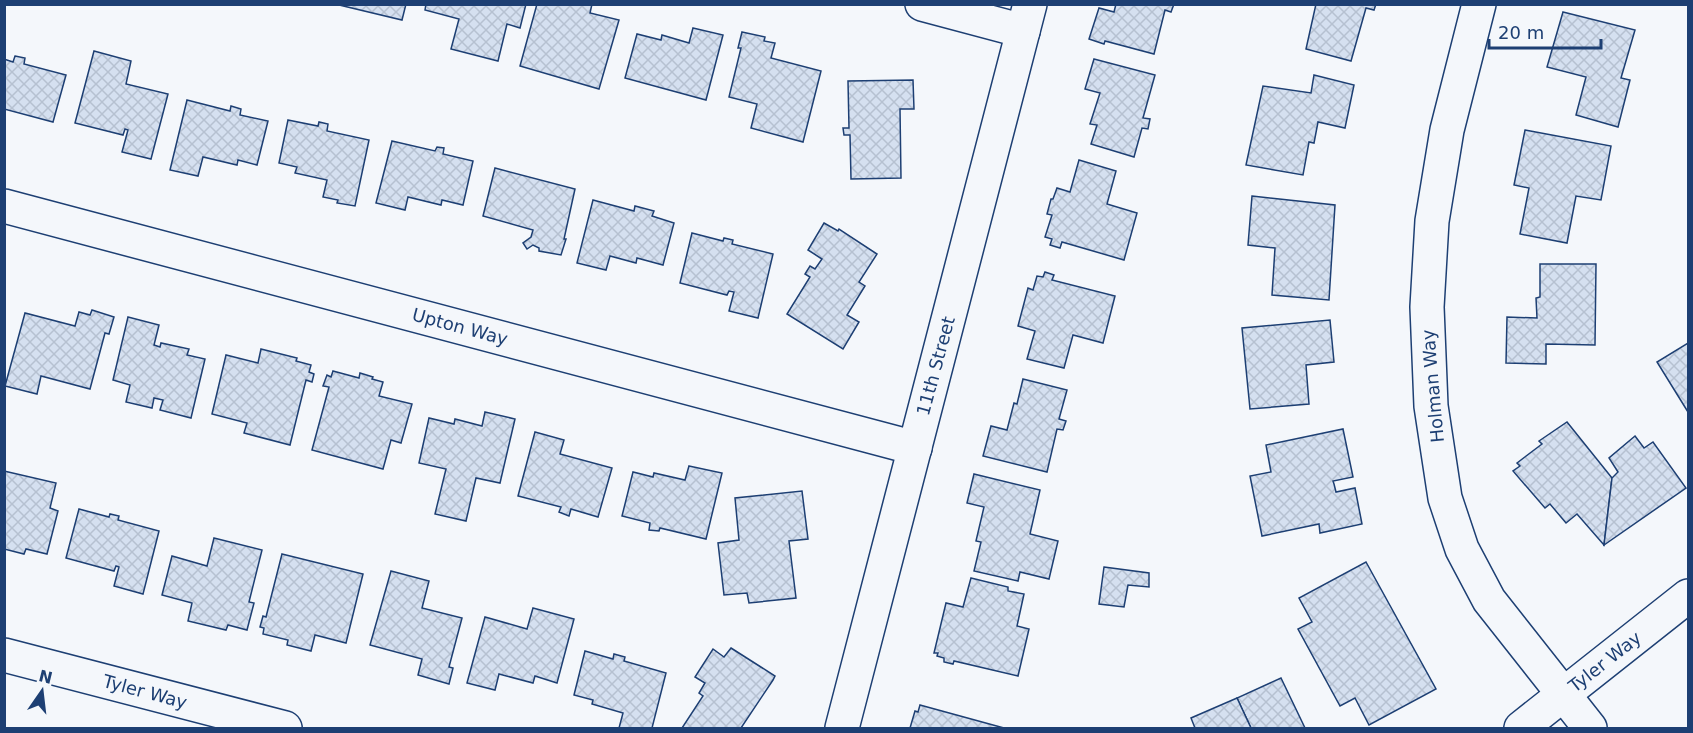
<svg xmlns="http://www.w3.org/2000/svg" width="1693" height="733" font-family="'DejaVu Sans',sans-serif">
	<defs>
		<pattern id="building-cross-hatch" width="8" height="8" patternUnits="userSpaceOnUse" patternTransform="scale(1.5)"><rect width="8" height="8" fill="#d5e0f0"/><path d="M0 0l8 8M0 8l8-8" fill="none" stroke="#b6c1d1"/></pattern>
	</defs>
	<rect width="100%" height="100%" fill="#f4f7fb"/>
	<g fill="url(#building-cross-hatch)" stroke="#1d3f73" stroke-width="1.5">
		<polygon points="335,4 406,4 402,20"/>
		<polygon points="426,4 526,4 520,28 507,24 498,61 451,49 459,19 425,10"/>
		<polygon points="592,4 590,13 619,20 599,89 520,66 537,4"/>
		<polygon points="1116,4 1174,4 1171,12 1165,10 1154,54 1105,41 1104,44 1089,39 1099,8 1114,12"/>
		<polygon points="1316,4 1376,4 1374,10 1366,8 1351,61 1306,49"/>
		<polygon points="1563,12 1635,30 1621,78 1630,80 1618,127 1576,115 1586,77 1547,67"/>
		<polygon points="693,28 723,35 706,100 625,78 637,34 661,40 662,35 689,43"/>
		<polygon points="742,32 765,37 764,41 775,43 771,58 821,71 803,142 751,128 757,104 729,97 741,48 738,48"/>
		<polygon points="94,51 131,61 126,84 168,94 151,159 122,152 128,130 125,129 123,135 75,123"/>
		<polygon points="15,56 25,58 24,64 66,75 53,122 4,109 4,59 13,62"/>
		<polygon points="1094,59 1155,75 1143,118 1150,119 1148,129 1142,128 1134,157 1091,144 1097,125 1090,124 1100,93 1085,89"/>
		<polygon points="1314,75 1354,85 1345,128 1318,122 1314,143 1309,142 1303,175 1246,165 1263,86 1311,93"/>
		<polygon points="913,80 914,109 900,109 901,178 851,179 850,135 844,135 843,128 849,128 848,81"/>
		<polygon points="187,100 230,111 231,106 241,109 240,115 268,121 257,165 238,160 237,165 203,157 198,176 170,170"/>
		<polygon points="288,120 318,126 319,122 328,124 327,131 369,140 355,206 337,203 338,200 323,197 327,180 295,173 297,167 279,163"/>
		<polygon points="1525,130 1611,146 1601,200 1576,196 1567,243 1520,234 1529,188 1514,185"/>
		<polygon points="392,141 435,151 437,147 444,148 443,154 473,161 463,205 442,200 441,205 408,197 405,210 376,203"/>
		<polygon points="1079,160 1116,171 1107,204 1137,213 1124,260 1062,242 1060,248 1050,245 1052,239 1045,237 1052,215 1047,214 1051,199 1053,199 1057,188 1070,192"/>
		<polygon points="495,168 575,189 564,239 566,239 561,255 539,251 539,248 533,245 527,249 523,243 531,237 533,230 483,216"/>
		<polygon points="1252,196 1335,205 1329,300 1272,295 1275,248 1248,245"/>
		<polygon points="593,200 634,211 635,206 654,211 652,216 674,223 663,265 637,258 636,263 610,256 606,270 577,263"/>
		<polygon points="824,223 838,231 839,229 877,254 859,282 865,286 847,315 859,322 843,349 787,314 810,277 805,274 810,266 815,269 822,259 808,250"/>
		<polygon points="692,233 723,241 724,238 733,240 732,244 773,254 758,318 729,311 734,292 729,291 727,295 680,283"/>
		<polygon points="1540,264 1596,264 1595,345 1546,344 1546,364 1506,363 1507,317 1537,318 1536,298 1540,297"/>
		<polygon points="1045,272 1054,275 1052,280 1115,296 1103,343 1073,335 1064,368 1027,359 1035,331 1018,326 1028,288 1033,290 1037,276 1043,277"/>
		<polygon points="92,310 114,317 109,334 105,333 90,389 41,376 37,394 5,386 25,313 75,326 79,312 90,315"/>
		<polygon points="128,317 159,325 154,345 160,347 161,343 189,349 187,355 205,359 191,418 160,410 163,400 154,398 152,408 126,402 130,385 113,380"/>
		<polygon points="1330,320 1334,362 1306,365 1309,404 1250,409 1242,328"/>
		<polygon points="1688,343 1688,412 1657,362"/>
		<polygon points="261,349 297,358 296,361 311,365 309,372 314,374 312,382 306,380 290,445 244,433 247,423 212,414 226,355 258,363"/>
		<polygon points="333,371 359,378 360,373 373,377 372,379 383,382 379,396 412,404 401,443 391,440 383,469 312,450 329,387 323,386 327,375 331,377"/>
		<polygon points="1023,379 1067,390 1059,419 1066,421 1063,430 1057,429 1047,472 983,456 991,426 1007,430 1014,403 1017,404"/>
		<polygon points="485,412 515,419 500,483 476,478 466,521 435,514 446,469 419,463 429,418 454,424 455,419 482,426"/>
		<polygon points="1567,422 1612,478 1604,545 1577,514 1566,523 1550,504 1545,508 1513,471 1520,466 1517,463 1542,444 1539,441"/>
		<polygon points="1343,429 1353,477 1333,481 1334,484 1336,492 1355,488 1362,524 1320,533 1319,524 1262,536 1250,476 1271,472 1266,445"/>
		<polygon points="535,432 564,440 560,454 612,468 598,517 571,509 569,516 559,512 561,507 518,496"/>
		<polygon points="1635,436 1644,448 1653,442 1686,488 1604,545 1612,478 1618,472 1609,458"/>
		<polygon points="689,466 722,473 706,539 660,528 659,531 649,530 650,523 622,516 633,472 653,477 654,473 685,480"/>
		<polygon points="4,471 56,483 50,508 58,511 47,554 26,549 24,554 4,549"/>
		<polygon points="974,474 1040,490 1030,534 1058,541 1049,579 1020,572 1018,581 974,571 981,542 976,541 984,507 967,503"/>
		<polygon points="802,491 808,539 789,541 796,598 749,603 747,593 724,595 718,543 739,540 735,498"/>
		<polygon points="79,509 109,517 110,514 119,516 118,520 159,531 143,594 114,586 119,567 116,566 114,571 66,558"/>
		<polygon points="214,538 262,550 249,602 254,603 247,630 228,625 226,630 188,621 192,603 162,595 172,556 207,566"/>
		<polygon points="282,554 363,574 346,643 315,635 311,651 287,645 288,640 263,634 264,628 260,627 263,616 266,617"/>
		<polygon points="1366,562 1436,689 1369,725 1355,698 1340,706 1298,629 1312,622 1299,598"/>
		<polygon points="1104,567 1149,573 1149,587 1128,585 1124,607 1099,604"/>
		<polygon points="391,571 429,581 422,608 462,618 449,667 453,668 449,684 418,675 422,659 370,645"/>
		<polygon points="971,578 1008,587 1008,591 1024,594 1017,626 1029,629 1018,676 954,661 953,664 944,662 944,658 937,656 938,653 934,653 946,603 963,607"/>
		<polygon points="533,608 574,619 557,683 535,676 533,683 499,674 495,690 467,683 485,617 527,629"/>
		<polygon points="731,648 775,676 773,680 741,728 682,728 703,696 699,693 705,683 695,677 713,649 724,657"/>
		<polygon points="585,651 613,659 614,654 625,657 624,661 666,673 652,728 619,728 623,713 592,704 593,700 574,695"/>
		<polygon points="1281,678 1305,728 1251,728 1237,698"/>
		<polygon points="1237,698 1251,728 1195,728 1191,718"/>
		<polygon points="920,705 1004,728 910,728 915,711 918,712"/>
	</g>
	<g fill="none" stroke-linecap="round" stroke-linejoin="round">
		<g stroke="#1d3f73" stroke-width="36">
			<g id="minor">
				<polyline points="922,4 1023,31"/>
				<polyline points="1479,4 1447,130 1432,221 1427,307 1431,406 1445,498 1462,549 1489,600 1590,728"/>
				<polyline points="4,206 915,448"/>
				<polyline points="4,655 285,728"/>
				<polyline points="842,728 1030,4"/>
				<polyline points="1521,728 1688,596"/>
			</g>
		</g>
		<use href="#minor" stroke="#f4f7fb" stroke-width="33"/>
	</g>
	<g text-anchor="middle" stroke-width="4.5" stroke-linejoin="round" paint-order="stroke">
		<g font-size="18" fill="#1d3f73" stroke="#f4f7fb">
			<text transform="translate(460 327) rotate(15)" y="6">Upton Way</text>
			<text transform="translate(936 366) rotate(-75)" y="6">11th Street</text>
			<text transform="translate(1433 386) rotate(-95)" y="6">Holman Way</text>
			<text transform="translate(1605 662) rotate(-38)" y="6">Tyler Way</text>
			<text transform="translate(145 692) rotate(15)" y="6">Tyler Way</text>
		</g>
	</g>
	<rect width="1693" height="733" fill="none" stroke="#1d3f73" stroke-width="12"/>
	<g transform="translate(42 691) rotate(14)" stroke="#f4f7fb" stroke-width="4.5" paint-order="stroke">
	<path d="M0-4.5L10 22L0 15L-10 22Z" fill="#1d3f73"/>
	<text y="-9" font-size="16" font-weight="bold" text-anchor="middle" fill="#1d3f73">N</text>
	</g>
	<path d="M1489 39v9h112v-9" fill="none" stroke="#1d3f73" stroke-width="3"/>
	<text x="1498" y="39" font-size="18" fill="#1d3f73" stroke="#f4f7fb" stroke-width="4.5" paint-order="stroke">20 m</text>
</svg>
